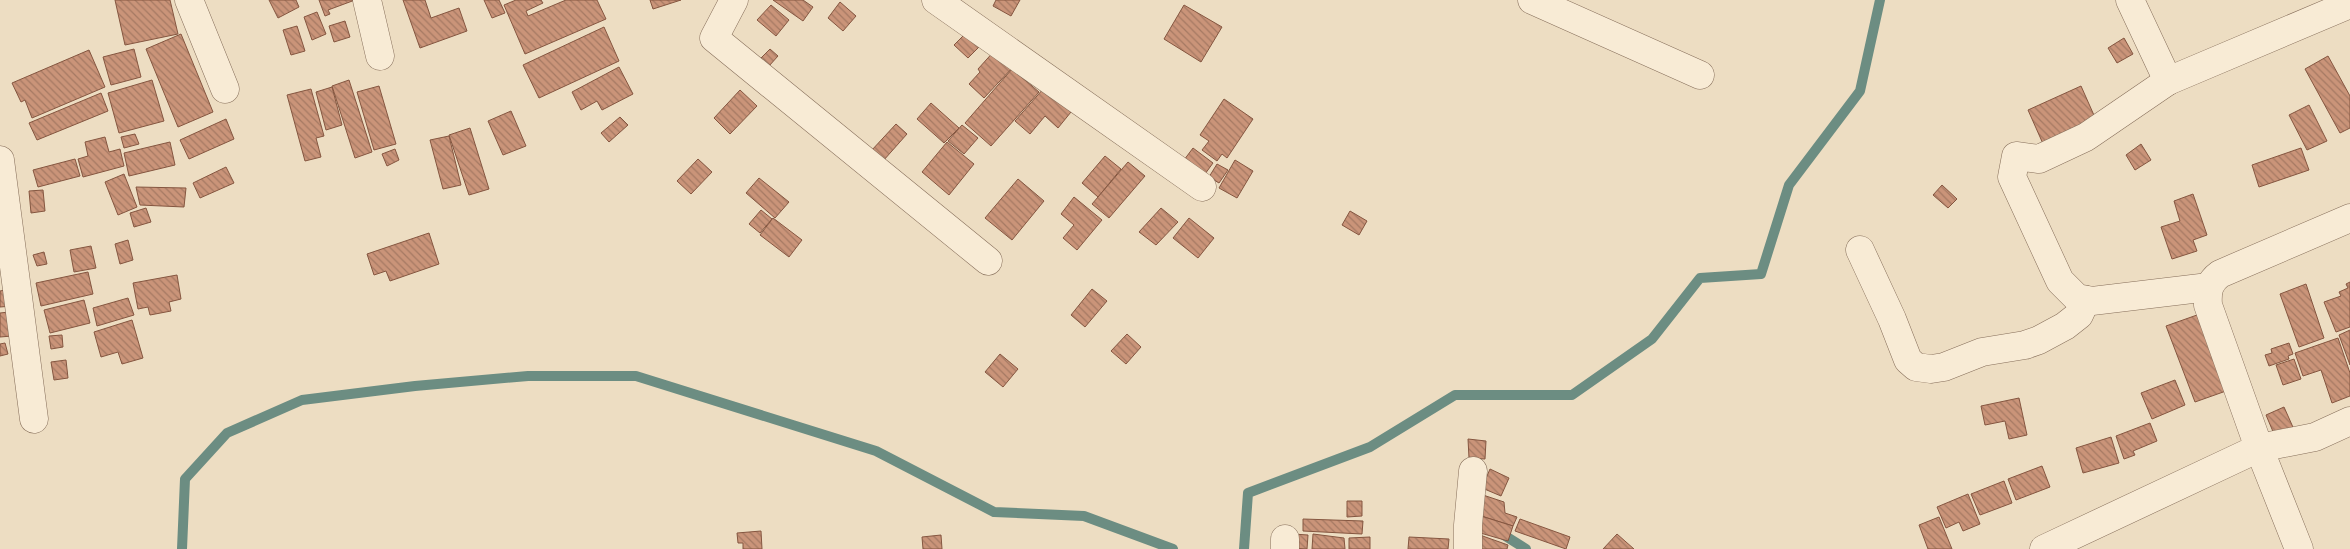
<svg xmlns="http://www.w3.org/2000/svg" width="2350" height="549" font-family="'Zilla Slab',serif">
	<defs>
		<pattern id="building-back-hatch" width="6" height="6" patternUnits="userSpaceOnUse" patternTransform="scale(1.25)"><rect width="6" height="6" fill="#ca9479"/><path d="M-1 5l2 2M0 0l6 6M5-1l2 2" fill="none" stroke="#a57963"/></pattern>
	</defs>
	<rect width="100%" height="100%" fill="#edddc2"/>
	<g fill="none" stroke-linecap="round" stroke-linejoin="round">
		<g stroke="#6c8d82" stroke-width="10">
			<polyline points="1499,532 1526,549"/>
			<polyline points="182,549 185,479 227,433 302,400 415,386 528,376 636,376 876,451 994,512 1084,516 1173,549"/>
			<polyline points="1244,549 1248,493 1370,447 1455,395 1572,395 1652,339 1700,278 1761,274 1789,185 1860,91 1880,0"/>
		</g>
	</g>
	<g fill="url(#building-back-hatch)" stroke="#855640">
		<polygon points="115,0 170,0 178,34 125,45"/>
		<polygon points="269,0 296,0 299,7 278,18"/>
		<polygon points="319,0 355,0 328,10 330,14 325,16"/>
		<polygon points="403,0 425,0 431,18 459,8 467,31 420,48"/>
		<polygon points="484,0 499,0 505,13 492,18"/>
		<polygon points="516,0 541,0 543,3 526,11 528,16 566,0 597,0 606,19 525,54 504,5"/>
		<polygon points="650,0 681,0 653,9"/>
		<polygon points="773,0 803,0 813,7 803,21"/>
		<polygon points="996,0 1020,0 1011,16 993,6"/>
		<polygon points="840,2 856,16 843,31 828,18"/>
		<polygon points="771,5 789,20 776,36 757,20"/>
		<polygon points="1184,5 1222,27 1201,62 1164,39"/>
		<polygon points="317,12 326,34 312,40 304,17"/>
		<polygon points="345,21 350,37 334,42 329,26"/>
		<polygon points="297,26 305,51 291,55 283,30"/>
		<polygon points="604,27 619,61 539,98 523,65"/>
		<polygon points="970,29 984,42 968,58 954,45"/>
		<polygon points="181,34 213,112 178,127 146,49"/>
		<polygon points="2124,38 2133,54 2117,63 2108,48"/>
		<polygon points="134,49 141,77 111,85 103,57"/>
		<polygon points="770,49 778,56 769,66 761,58"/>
		<polygon points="996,49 1014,66 984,98 969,84 980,72 978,69"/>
		<polygon points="89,50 105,87 32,118 25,100 21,102 12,83"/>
		<polygon points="2328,56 2350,96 2350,128 2340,133 2305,69"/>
		<polygon points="619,67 633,94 602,110 597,101 581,110 572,92"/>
		<polygon points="1012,69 1039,92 991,146 965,123"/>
		<polygon points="152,80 164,121 119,133 108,93"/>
		<polygon points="349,80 372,152 355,158 332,86"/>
		<polygon points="379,86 396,144 374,150 357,92"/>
		<polygon points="2081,86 2097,122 2044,146 2028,110"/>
		<polygon points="332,87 342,125 326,130 316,92"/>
		<polygon points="1044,88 1071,112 1058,128 1045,116 1030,134 1015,121"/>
		<polygon points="311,89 324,136 316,138 321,157 305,161 287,95"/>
		<polygon points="740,90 757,106 730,134 714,118"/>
		<polygon points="101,93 108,111 37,140 29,123"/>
		<polygon points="1224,99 1253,119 1227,158 1222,154 1217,161 1202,150 1209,141 1200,135"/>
		<polygon points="931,103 959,128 944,143 917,119"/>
		<polygon points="2309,105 2327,141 2307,150 2289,115"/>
		<polygon points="511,111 526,146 503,155 488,121"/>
		<polygon points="620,117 628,125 609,142 601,133"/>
		<polygon points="226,119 234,139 189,159 180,140"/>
		<polygon points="896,124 907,134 883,161 871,151"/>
		<polygon points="962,125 978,138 964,154 948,141"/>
		<polygon points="470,128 489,189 469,195 449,135"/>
		<polygon points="135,134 139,144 124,148 121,137"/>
		<polygon points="449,136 461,185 443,189 430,140"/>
		<polygon points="105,137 109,152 120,149 124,166 83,177 78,159 88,156 85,142"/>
		<polygon points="170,142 175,165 129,176 124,153"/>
		<polygon points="947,142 974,164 949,195 922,172"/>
		<polygon points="2141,144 2151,160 2135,170 2126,155"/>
		<polygon points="1193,148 1213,163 1205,174 1184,160"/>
		<polygon points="2301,148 2309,170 2259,187 2252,165"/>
		<polygon points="395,149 399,160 387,166 382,154"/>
		<polygon points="1105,156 1121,169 1098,197 1082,183"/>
		<polygon points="75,159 80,176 38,187 33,170"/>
		<polygon points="698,159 712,172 691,194 677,181"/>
		<polygon points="1235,160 1253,171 1237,198 1219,188"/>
		<polygon points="1128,162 1145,176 1109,218 1092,204"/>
		<polygon points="1217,164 1228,170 1219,183 1209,177"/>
		<polygon points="226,167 234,183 200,198 193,183"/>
		<polygon points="124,174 137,207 118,215 105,182"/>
		<polygon points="759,178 789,202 775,218 746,193"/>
		<polygon points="1018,179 1044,201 1012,240 985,218"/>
		<polygon points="1942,185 1957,199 1948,208 1933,195"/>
		<polygon points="136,187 186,188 184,207 140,205"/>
		<polygon points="43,190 45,211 31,213 29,191"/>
		<polygon points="2193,194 2207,235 2193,240 2197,251 2172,259 2161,227 2180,221 2174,201"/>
		<polygon points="1074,197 1102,220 1077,250 1063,238 1074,225 1061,214"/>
		<polygon points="146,208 151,222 134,227 130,213"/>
		<polygon points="1161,208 1178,222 1156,245 1139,232"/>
		<polygon points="761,210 772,219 760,233 749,224"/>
		<polygon points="1350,211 1367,221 1359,235 1342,225"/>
		<polygon points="773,218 802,240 789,257 760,235"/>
		<polygon points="1189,218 1214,238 1198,258 1173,238"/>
		<polygon points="429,233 439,264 390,281 386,271 374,275 367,254"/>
		<polygon points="128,240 133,260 120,264 115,244"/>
		<polygon points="91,246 96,268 74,272 70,250"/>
		<polygon points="44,252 47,264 37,266 33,255"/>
		<polygon points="88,272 93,294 41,306 36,283"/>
		<polygon points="177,275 181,299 169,302 171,311 150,315 148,307 138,309 133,283"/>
		<polygon points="2350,282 2350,327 2336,332 2324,302 2341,296 2339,292 2348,288 2346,284"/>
		<polygon points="2306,284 2324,338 2299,347 2280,294"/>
		<polygon points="10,289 12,306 0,307 0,291"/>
		<polygon points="1092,289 1107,301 1085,327 1071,315"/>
		<polygon points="128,298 134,315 97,326 93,308"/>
		<polygon points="84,300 90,323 50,333 44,310"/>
		<polygon points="9,312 12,336 0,337 0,313"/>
		<polygon points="2197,315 2226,391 2195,402 2166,326"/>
		<polygon points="132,320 143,358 122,364 118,352 101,357 94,332"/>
		<polygon points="2350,330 2350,365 2339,335"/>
		<polygon points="1127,334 1141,347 1126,364 1111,351"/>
		<polygon points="62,335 63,347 51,349 49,336"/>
		<polygon points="2338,338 2350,373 2350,396 2332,403 2321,370 2303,376 2295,353"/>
		<polygon points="5,343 8,354 0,356 0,344"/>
		<polygon points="2289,343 2293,354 2288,356 2289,359 2269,366 2265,355 2272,353 2271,349"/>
		<polygon points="1000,354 1018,369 1003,387 985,372"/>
		<polygon points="2294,359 2301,379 2283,385 2276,365"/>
		<polygon points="66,360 68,378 54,380 51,362"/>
		<polygon points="2175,380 2185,405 2152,419 2141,393"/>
		<polygon points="2019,398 2027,435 2009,439 2005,421 1985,425 1981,406"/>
		<polygon points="2284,407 2296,434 2277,441 2266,415"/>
		<polygon points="2150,423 2157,441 2133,451 2135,455 2124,459 2116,436"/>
		<polygon points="2111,437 2119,463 2083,473 2076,448"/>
		<polygon points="1468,439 1486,441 1485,459 1469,458"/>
		<polygon points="2042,466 2050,487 2016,500 2008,479"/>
		<polygon points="1490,469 1509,478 1501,496 1482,488"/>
		<polygon points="2004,481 2012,503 1980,515 1971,494"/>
		<polygon points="1968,494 1980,524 1963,531 1959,522 1946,528 1937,507"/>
		<polygon points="1483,495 1504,502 1505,513 1517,517 1513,526 1481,516"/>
		<polygon points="1347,501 1362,501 1362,516 1347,517"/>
		<polygon points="1481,516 1513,526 1508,541 1477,532"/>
		<polygon points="1939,517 1952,549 1928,549 1919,525"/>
		<polygon points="1303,519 1363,521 1362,534 1303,531"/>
		<polygon points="1520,519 1570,537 1566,549 1515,531"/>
		<polygon points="761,531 762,549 743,549 743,543 738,543 737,533"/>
		<polygon points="1293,534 1308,535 1307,549 1292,548"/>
		<polygon points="1313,534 1344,538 1345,549 1312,549"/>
		<polygon points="1477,534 1508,545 1507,549 1474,549"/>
		<polygon points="1617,534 1634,549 1603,549"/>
		<polygon points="941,535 942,549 923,549 922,537"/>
		<polygon points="1370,537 1370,549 1349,549 1349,538"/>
		<polygon points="1409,537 1449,539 1448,549 1408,549"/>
	</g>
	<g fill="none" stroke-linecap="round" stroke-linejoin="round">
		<g stroke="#866e5a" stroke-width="29">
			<g id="minor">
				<polyline points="189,0 225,89"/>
				<polyline points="367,0 380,56"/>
				<polyline points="734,0 714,38 988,261"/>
				<polyline points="936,0 1202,187"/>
				<polyline points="1532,0 1700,75"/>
				<polyline points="2130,0 2168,81"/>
				<polyline points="0,160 34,419"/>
				<polyline points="1860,250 1892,319 1908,360 1916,367 1931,369 1944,367 1982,352 2025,345 2039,340 2065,326 2079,315 2086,300"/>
				<polyline points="2209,287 2092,301 2077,298 2060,281 2012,177 2016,156 2039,159 2086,137 2168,81 2350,4"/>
				<polyline points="1285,539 1285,549"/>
				<polyline points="1468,549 1468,525 1473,471"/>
				<polyline points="2044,549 2259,448 2315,437 2350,421"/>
				<path d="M2299,549l-40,-101 -51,-143c-1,-14 1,-23 12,-31l130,-56"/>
			</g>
		</g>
		<use href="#minor" stroke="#f8ebd5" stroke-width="28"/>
	</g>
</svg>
